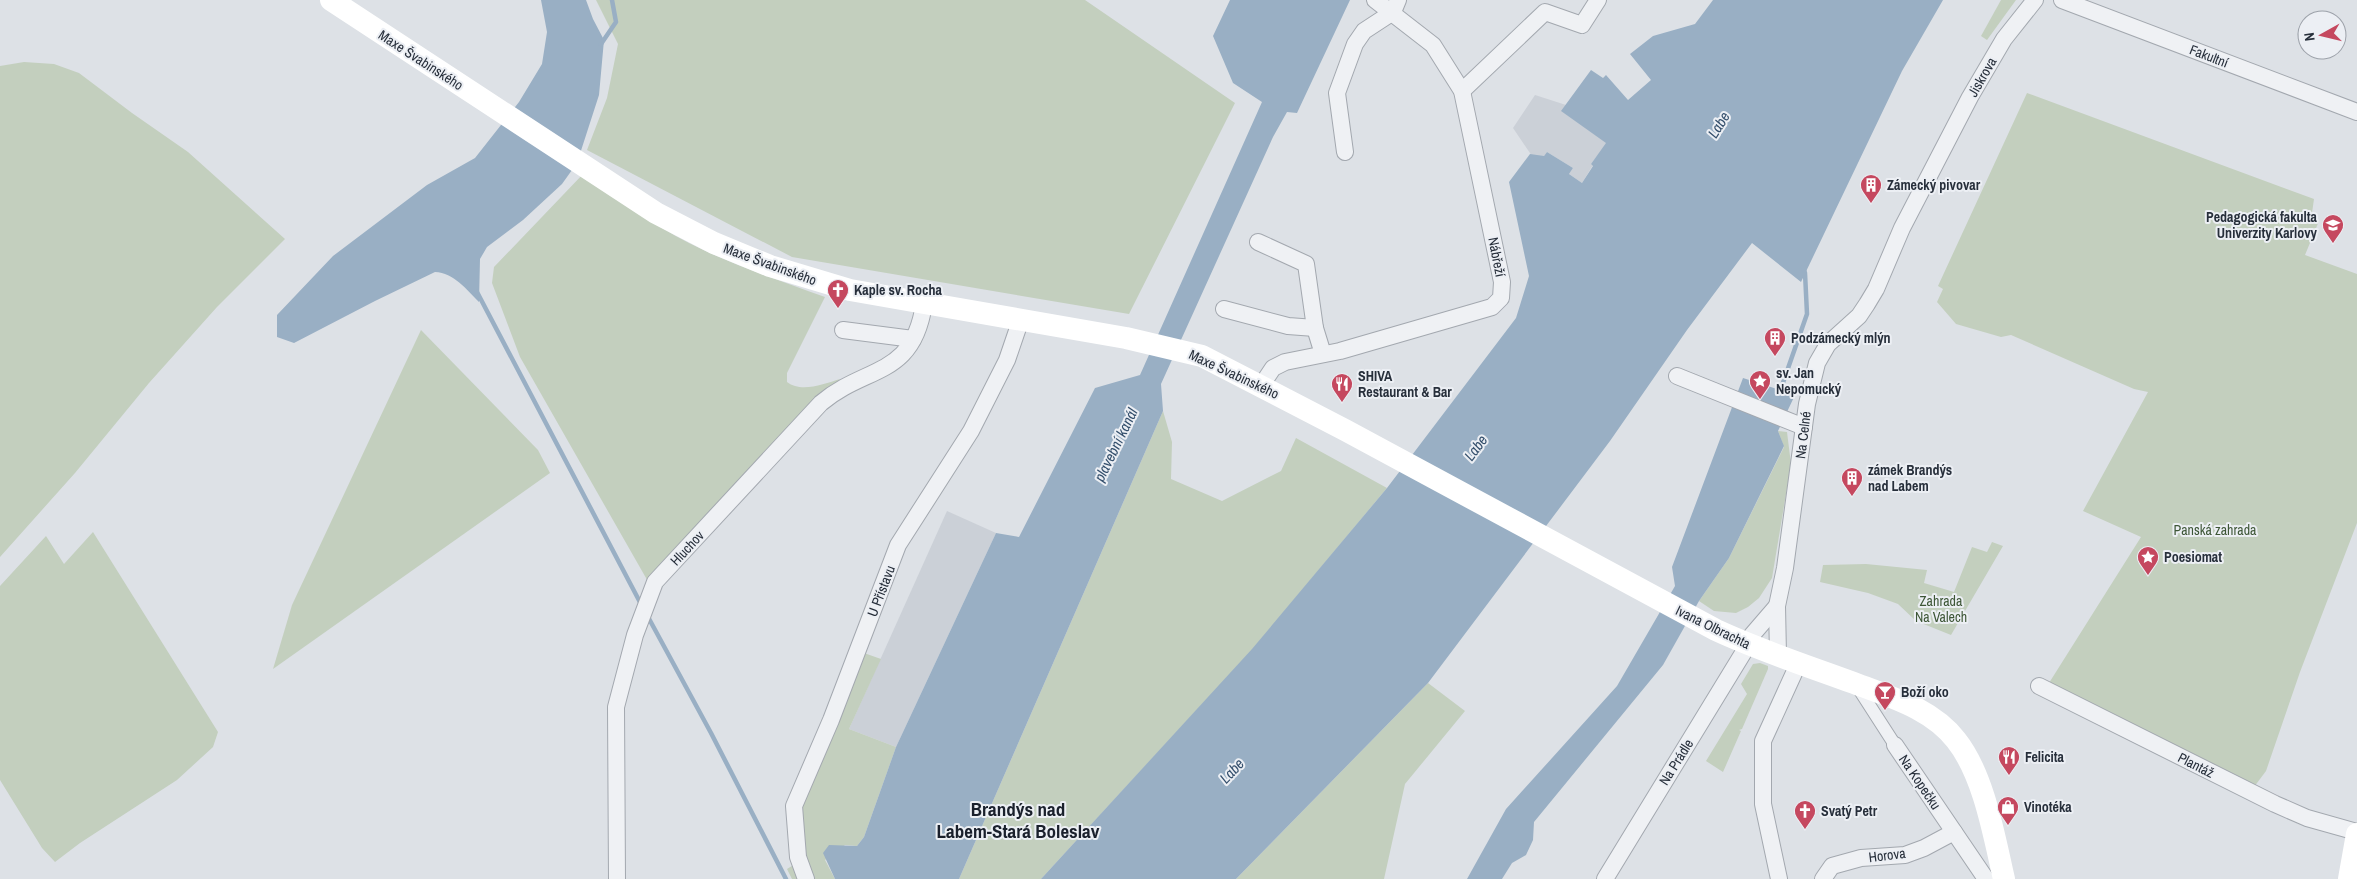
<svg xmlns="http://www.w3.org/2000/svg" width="2357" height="879" font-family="'Archivo Narrow',sans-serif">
	<rect width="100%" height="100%" fill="#dde1e6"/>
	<g fill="#cbd0d7">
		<polygon points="1535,95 1566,105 1562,111 1607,143 1591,164 1593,165 1582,183 1569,174 1573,168 1547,152 1544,156 1532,156 1513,128"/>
		<polygon points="947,511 996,533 896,747 849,729"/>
	</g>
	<g fill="#c3cfbe">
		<polygon points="596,0 1085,0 1235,103 1129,314 792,257 587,150 607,98 618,44"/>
		<polygon points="2001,0 2016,0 1987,40 1981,36"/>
		<polygon points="24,62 54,64 79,73 132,113 188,152 285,239 217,307 149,383 75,473 0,557 0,66"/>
		<polygon points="2027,93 2314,199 2311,220 2319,221 2305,255 2357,274 2357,523 2300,672 2266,771 2254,787 2049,683 2141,537 2083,511 2148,392 2134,389 2011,335 2001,337 1956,324 1937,302 1943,289 1938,286"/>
		<path d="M584,173c34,24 68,52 105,70 44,22 91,38 136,54l-38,76v9c14,11 37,2 53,-3l-177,186 -13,20 -130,-228 -28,-74 2,-16z"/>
		<polygon points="421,330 538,450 550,473 273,669 292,605"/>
		<polygon points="1163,411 1172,442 1171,479 1222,501 1281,471 1296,438 1387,488 1252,650 1041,879 959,879"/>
		<polygon points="1778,431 1787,432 1791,464 1772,578 1759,598 1748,607 1736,613 1714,611 1699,601 1729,558 1784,447"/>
		<polygon points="93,532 218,732 213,747 177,780 80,843 55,862 42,848 0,780 0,586 46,536 64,564"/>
		<polygon points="1992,542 2003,546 1951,635 1916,621 1898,604 1868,593 1820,582 1823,565 1866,564 1927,570 1924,583 1954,592 1972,547 1987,552"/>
		<polygon points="864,653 881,659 849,729 896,747 864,837 857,846 845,845 825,860 835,879 792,879 787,869 803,859 800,809"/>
		<polygon points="1760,663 1768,666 1768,669 1742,729 1739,730 1741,731 1723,772 1706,761 1747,694 1741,684 1753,664"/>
		<polygon points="1428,683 1465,711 1405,784 1384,879 1236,879"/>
	</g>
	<g fill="#99afc4">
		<path d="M541,0h45l7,19 11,21 -5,55 -22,68 -15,21 -39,36 -36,27 -7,12 -1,43c-13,-13 -25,-29 -44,-30l-60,29 -81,42 -17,-6v-22l56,-59 94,-71 48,-27 44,-56 23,-38 5,-32z"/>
		<polygon points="1230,0 1350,0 1297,113 1287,112 1273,137 1161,384 1163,411 959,879 835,879 823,853 829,845 857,846 864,837 896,747 996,533 1019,537 1095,388 1140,375 1262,102 1233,83 1213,36"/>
		<polygon points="1713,0 1943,0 1902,71 1801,282 1752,243 1687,330 1610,441 1428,683 1236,879 1041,879 1252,649 1387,488 1516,318 1529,276 1509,182 1530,154 1544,156 1547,152 1573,168 1569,174 1582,183 1593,166 1591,164 1606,143 1561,111 1591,70 1603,78 1606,75 1628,100 1651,80 1630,54 1653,36 1695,24"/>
		<polygon points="1743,378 1795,395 1778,431 1784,446 1729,558 1699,601 1663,665 1534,822 1533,840 1526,855 1512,863 1502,879 1467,879 1506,809 1617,686 1675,586 1672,567"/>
	</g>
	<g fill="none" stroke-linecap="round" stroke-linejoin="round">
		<g stroke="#99afc4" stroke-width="4.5">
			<polyline points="601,44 616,22 612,0"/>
			<polyline points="477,292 642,606"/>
			<polyline points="1779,394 1807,314 1805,273 1803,267"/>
			<polyline points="647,615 711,733 786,879"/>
		</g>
		<g stroke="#a3a8af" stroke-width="14">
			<polyline id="pedestrian" points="1857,686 1895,745"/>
		</g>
		<g stroke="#a3a8af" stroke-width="18">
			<g id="minor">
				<polyline points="2062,0 2357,112"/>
				<polyline points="1462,91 1545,12 1582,25 1598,0"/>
				<polyline points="1345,152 1337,93 1355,44 1364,31 1393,12 1398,0"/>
				<polyline points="1258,242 1306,264 1315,328 1323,354"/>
				<polyline points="1224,309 1288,326 1315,328"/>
				<polyline points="843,330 913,339"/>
				<polyline points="1677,376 1804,427"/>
				<polyline points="1261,386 1273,368 1285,362 1340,351 1492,307 1501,298 1502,282 1462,91 1433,45 1375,0"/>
				<polyline points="1778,655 1777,606 1785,568 1807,404 1817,363 1828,344 1859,316 1867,304 1876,289 1902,228 1970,97 2004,39 2035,0"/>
				<polyline points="2039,686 2275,804 2307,818 2357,832"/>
				<polyline points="1895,745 1986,879"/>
				<path d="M617,879l-1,-172 19,-72 20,-53 166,-179c45,-38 92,-25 103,-99"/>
				<polyline points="806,879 798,857 794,806 831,720 898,545 971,431 1007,360 1021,319"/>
				<polyline points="1605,879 1748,645 1752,635 1777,606"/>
				<polyline points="1779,879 1763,804 1763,741 1799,662"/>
				<polyline points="1823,879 1832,866 1861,858 1905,855 1924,848 1954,832"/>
			</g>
		</g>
		<use href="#pedestrian" stroke="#eff1f4" stroke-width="12"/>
		<use href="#minor" stroke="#eff1f4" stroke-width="16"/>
		<g stroke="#fff" stroke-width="22">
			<path d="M331,0l325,213 58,30 56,23 80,24 276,48 76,18 143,74 371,200c45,21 92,36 138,53 36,14 77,25 102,57 28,35 38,96 48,139"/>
			<polyline points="2349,879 2357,834"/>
		</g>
	</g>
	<defs>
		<g id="building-pin" transform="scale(1.125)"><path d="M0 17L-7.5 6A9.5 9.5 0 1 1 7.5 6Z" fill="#c5485f" stroke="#eceff4"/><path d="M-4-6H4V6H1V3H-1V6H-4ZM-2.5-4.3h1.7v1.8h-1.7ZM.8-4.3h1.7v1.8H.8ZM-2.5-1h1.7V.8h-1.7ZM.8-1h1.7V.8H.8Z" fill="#fff"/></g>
		<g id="university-pin" transform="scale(1.125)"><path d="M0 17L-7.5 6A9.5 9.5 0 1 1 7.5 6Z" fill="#c5485f" stroke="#eceff4"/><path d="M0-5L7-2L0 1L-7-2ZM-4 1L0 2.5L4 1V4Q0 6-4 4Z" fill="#fff"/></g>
		<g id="church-pin" transform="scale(1.125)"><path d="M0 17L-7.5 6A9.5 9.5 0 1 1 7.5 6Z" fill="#c5485f" stroke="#eceff4"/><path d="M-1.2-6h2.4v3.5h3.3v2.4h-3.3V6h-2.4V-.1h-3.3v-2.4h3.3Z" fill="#fff"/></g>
		<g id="sight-pin" transform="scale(1.125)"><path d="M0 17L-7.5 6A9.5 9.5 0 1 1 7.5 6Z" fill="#c5485f" stroke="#eceff4"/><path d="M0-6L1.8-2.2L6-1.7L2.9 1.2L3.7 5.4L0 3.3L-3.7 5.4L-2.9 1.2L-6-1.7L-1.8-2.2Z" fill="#fff"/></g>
		<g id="restaurant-pin" transform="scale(1.125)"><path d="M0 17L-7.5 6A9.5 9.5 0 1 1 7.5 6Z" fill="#c5485f" stroke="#eceff4"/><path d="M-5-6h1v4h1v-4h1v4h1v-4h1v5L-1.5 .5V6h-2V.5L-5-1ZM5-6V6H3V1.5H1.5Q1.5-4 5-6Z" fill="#fff"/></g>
		<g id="bar-pin" transform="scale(1.125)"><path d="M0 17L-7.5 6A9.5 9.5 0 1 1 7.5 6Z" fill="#c5485f" stroke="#eceff4"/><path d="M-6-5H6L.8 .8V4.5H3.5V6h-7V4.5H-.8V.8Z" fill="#fff"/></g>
		<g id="shop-pin" transform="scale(1.125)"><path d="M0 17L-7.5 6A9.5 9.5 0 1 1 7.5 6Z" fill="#c5485f" stroke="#eceff4"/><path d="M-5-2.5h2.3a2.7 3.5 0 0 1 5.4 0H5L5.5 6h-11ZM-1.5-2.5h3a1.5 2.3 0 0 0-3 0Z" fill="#fff"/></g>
	</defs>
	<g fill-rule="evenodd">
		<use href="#building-pin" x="1871" y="185"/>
		<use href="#university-pin" x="2333" y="225"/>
		<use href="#church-pin" x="838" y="290"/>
		<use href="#building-pin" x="1775" y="338"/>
		<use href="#sight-pin" x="1760" y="381"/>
		<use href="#restaurant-pin" x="1342" y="384"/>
		<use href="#building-pin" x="1852" y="478"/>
		<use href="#sight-pin" x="2148" y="557"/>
		<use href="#bar-pin" x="1885" y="692"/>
		<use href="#restaurant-pin" x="2009" y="757"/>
		<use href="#shop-pin" x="2008" y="807"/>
		<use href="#church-pin" x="1805" y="811"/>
	</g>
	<g text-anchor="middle" stroke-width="4" stroke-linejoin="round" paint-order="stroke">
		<g font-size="14" fill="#272f3b" stroke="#eceff4">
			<text transform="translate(2209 56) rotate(21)" y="5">Fakultní</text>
			<text transform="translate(421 60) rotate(33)" y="5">Maxe Švabinského</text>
			<text transform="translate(1982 77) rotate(-60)" y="5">Jiskrova</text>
			<text transform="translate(1497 257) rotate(79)" y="5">Nábřeží</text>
			<text transform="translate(770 264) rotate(20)" y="5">Maxe Švabinského</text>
			<text transform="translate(1234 374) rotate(25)" y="5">Maxe Švabinského</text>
			<text transform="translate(1803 435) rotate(-83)" y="5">Na Celné</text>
			<text transform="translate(687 548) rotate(-47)" y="5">Hluchov</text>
			<text transform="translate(881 591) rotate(-69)" y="5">U Přístavu</text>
			<text transform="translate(1713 627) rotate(26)" y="5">Ivana Olbrachta</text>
			<text transform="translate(1676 762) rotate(-58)" y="5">Na Prádle</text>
			<text transform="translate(2196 765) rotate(27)" y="5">Plantáž</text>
			<text transform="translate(1920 782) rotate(56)" y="5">Na Kopečku</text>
			<text transform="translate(1887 855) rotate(-7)" y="5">Horova</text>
		</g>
		<g font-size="14" font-weight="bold" fill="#272f3b" stroke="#eceff4" text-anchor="start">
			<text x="1887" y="190">Zámecký pivovar</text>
			<text x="2317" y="222" text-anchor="end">Pedagogická fakulta<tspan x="2317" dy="16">Univerzity Karlovy</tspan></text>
			<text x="854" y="295">Kaple sv. Rocha</text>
			<text x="1791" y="343">Podzámecký mlýn</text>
			<text x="1776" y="378">sv. Jan<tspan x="1776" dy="16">Nepomucký</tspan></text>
			<text x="1358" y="381">SHIVA<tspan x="1358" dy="16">Restaurant &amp; Bar</tspan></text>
			<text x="1868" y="475">zámek Brandýs<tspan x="1868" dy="16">nad Labem</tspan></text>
			<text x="2164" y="562">Poesiomat</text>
			<text x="1901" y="697">Boží oko</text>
			<text x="2025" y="762">Felicita</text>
			<text x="2024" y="812">Vinotéka</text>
			<text x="1821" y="816">Svatý Petr</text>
		</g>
		<g font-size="14" fill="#3d5636" stroke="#eceff4">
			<text x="2215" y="535">Panská zahrada</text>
			<text x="1941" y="606">Zahrada<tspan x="1941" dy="16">Na Valech</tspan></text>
		</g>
		<g font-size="15" font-style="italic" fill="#344f6c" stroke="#eceff4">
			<text transform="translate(1719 125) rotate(-58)" y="5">Labe</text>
			<text transform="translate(1116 445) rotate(-64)" y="5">plavební kanál</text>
			<text transform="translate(1476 448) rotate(-53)" y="5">Labe</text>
			<text transform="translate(1232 771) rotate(-47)" y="5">Labe</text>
		</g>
		<g font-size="19" font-weight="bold" fill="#1a202c" stroke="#eceff4">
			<text x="1018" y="816">Brandýs nad<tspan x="1018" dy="22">Labem-Stará Boleslav</tspan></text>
		</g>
	</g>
	<g transform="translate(2322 35) rotate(262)"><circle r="24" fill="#eceff4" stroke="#9da2aa"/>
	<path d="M0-4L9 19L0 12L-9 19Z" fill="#c5485f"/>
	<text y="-8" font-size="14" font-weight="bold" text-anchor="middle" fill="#272f3b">N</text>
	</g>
</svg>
